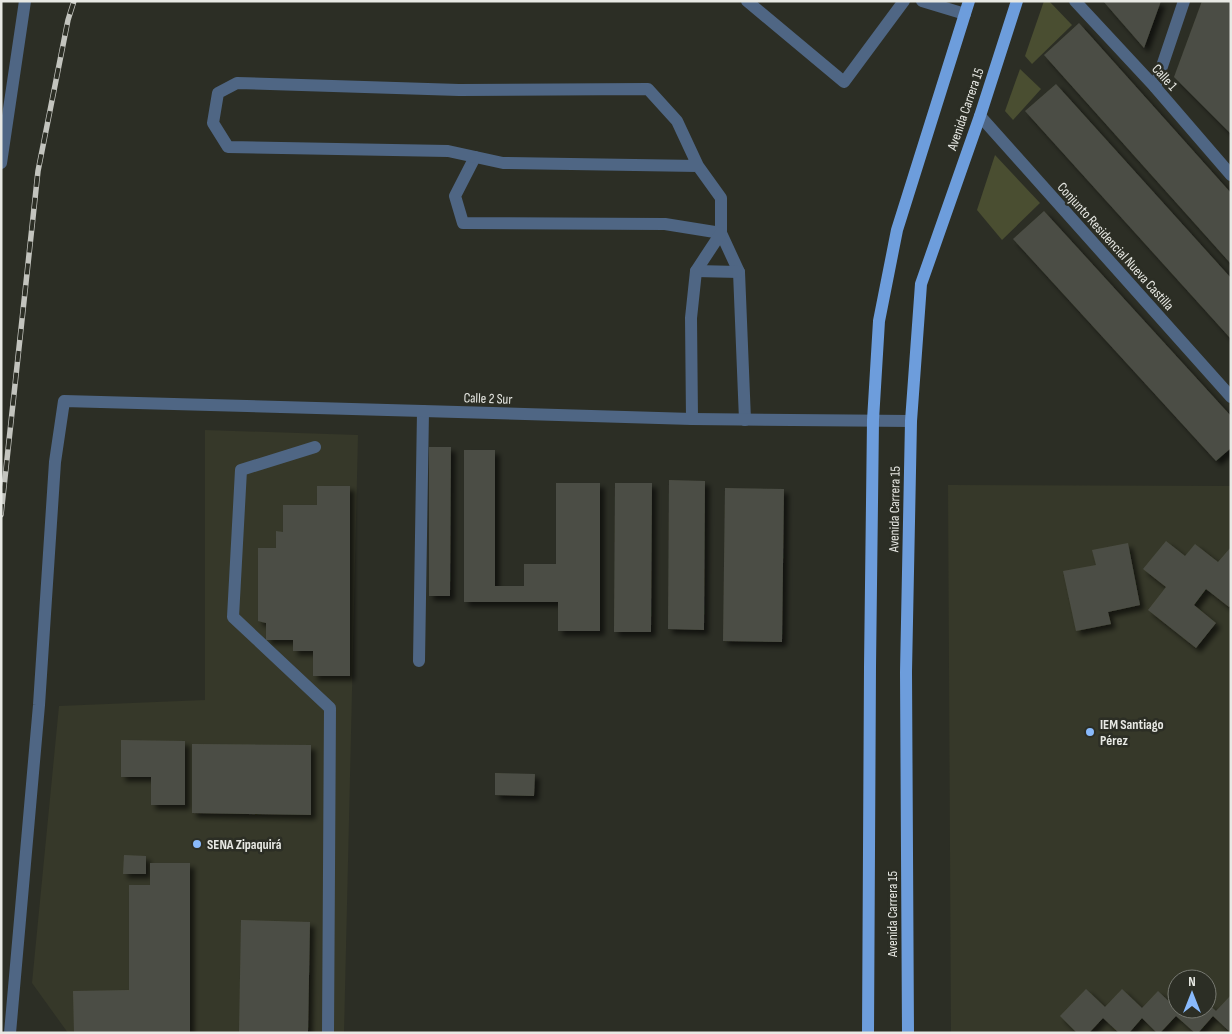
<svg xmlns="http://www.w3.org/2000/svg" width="1232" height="1034" font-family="'Sofia Sans Condensed',sans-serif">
	<defs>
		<filter id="shadow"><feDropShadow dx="4.5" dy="4.5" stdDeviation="2.5" flood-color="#0009"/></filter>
	</defs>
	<rect width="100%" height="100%" fill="#2c2e25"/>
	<g fill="#363829" fill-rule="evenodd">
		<polygon points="205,430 358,435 344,1033 68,1033 32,983 59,706 205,700"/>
		<path d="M948,485l283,1v547h-280zM1177,979h30v30h-30z"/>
	</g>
	<g fill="#4a4e31">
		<polygon points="1044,1 1049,1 1072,25 1032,64 1025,56"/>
		<polygon points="1020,69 1041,89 1013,120 1005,111"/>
		<polygon points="995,155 1040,203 1002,240 977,210"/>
	</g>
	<g fill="#4c4e44" filter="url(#shadow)">
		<polygon points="1103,1 1161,1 1144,48"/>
		<polygon points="1202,1 1229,1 1231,3 1231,134 1174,77"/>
		<polygon points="1079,23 1231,193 1231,264 1044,55"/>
		<polygon points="1056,84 1231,278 1231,339 1025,111"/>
		<polygon points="1044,211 1231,416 1231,448 1216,461 1013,239"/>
		<polygon points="429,447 451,447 450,596 429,596"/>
		<polygon points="464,450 495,450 495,586 524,586 524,564 556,564 556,483 600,483 600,631 558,631 558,602 464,602"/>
		<polygon points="669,480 705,481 704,630 668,629"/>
		<polygon points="615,483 652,483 651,632 614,632"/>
		<polygon points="317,486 350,486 350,676 313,676 313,651 293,651 293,640 266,640 266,623 258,621 258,548 276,548 276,531 283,532 283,505 317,505"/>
		<polygon points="725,488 784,489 782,642 723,641"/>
		<polygon points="1166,541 1185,556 1195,544 1218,562 1231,547 1231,605 1229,607 1206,589 1194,605 1216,623 1196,648 1148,610 1166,587 1143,569"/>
		<polygon points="1128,543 1140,605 1108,612 1111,624 1076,631 1063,571 1096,565 1092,550"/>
		<polygon points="121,740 185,741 185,805 151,805 151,777 121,777"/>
		<polygon points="192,744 311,745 311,815 192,813"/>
		<polygon points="495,773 535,774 534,796 495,795"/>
		<polygon points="124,855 146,856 146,874 123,874"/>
		<polygon points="150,863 190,863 190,1033 74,1033 73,991 129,990 129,885 150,885"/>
		<polygon points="241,920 310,922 308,1033 239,1033"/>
		<polygon points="1086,989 1105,1007 1122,989 1142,1008 1158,991 1179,1011 1181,1009 1207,1009 1207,1003 1216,1011 1231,995 1231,1033 1213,1016 1198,1033 1195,1033 1176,1016 1160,1033 1157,1033 1142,1018 1129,1033 1119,1033 1103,1018 1089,1033 1077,1033 1060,1016"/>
	</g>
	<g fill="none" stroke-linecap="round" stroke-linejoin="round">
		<g stroke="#4f6684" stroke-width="12">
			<polyline points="747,1 844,82 904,1"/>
			<polyline points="922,1 965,14"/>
			<polyline points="1075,1 1155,87 1231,175"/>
			<polyline points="1155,87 1184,1"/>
			<polyline points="980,116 1231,397"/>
			<polyline points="475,157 455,196 463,223 665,224 721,233"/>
			<polyline points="1,163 25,1"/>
			<polyline points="698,166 503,163 448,151 228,147 213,123 218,93 237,83 459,90 648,89 677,121 698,166 721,198 721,233 739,272 745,420"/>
			<polyline points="696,271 739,272"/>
			<polyline points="692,419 691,318 696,271 721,233"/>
			<polyline points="315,447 241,470 233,617 330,708 328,1033"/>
			<polyline points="419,661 423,411"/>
			<polyline points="10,1033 39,705 55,462 64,401 423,411 692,419 911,421"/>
		</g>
		<g stroke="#6d9ddc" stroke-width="12">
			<polyline points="868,1033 870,667 873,420 879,321 897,230 969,1"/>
			<polyline points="908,1033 906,672 911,421 921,284 980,116 1017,1"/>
		</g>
		<g stroke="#c3c4be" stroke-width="5.5">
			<polyline id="rail" points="1,515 38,171 68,20 74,1"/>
		</g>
		<use href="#rail" stroke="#2c2e25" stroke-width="4" stroke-dasharray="11" stroke-linecap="butt"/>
	</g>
	<g fill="#89bafc" stroke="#2c2e25" stroke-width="2">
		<circle cx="1090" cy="732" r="5"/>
		<circle cx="197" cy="844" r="5"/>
	</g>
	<g text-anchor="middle" stroke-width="5" stroke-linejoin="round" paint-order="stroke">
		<g font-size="14" fill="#e8e9e4" stroke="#2c2e25">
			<text transform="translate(1165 77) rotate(48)" y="5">Calle 1</text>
			<text transform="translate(965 109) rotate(-71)" y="5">Avenida Carrera 15</text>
			<text transform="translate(1116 246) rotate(48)" y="5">Conjunto Residencial Nueva Castilla</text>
			<text transform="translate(488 398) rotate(2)" y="5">Calle 2 Sur</text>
			<text transform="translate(894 509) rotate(-89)" y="5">Avenida Carrera 15</text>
			<text transform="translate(892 914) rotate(-90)" y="5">Avenida Carrera 15</text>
		</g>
		<g font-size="14" font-weight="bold" fill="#e8e9e4" stroke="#2c2e25" text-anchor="start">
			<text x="1100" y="729">IEM Santiago<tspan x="1100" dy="16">Pérez</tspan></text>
			<text x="207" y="849">SENA Zipaquirá</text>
		</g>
	</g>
	<rect width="1232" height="1034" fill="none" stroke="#e8e9e4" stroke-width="5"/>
	<g transform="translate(1192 994)"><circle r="24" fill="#2c2e25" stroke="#777971"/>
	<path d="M0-4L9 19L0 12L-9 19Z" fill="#89bafc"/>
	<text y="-8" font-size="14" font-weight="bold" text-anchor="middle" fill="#e8e9e4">N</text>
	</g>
</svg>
